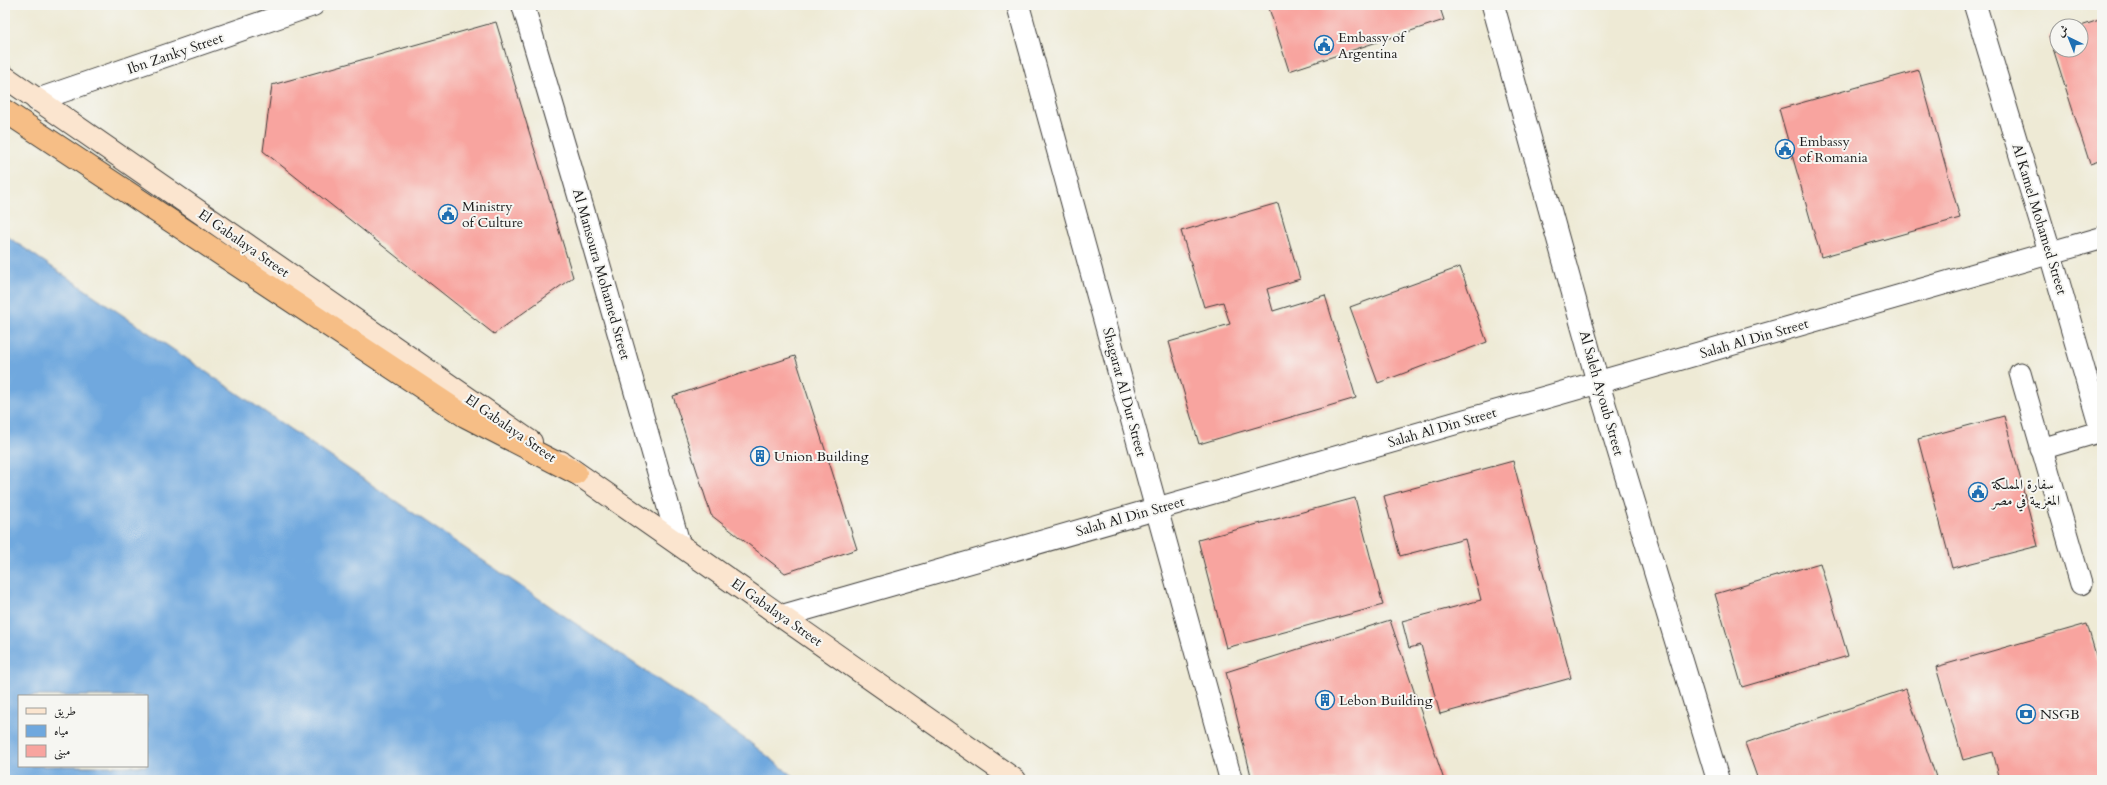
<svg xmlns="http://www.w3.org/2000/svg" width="2107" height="785" font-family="Cardo,Amiri,serif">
	<rect width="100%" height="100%" fill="#f6f6f2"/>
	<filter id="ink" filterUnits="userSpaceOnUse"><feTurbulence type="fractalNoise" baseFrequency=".025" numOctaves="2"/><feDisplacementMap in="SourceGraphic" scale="8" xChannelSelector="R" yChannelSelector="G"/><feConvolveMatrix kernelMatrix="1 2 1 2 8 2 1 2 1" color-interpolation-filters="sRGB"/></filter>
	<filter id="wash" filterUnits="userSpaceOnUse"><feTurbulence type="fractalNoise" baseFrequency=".012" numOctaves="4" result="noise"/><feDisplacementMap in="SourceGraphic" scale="16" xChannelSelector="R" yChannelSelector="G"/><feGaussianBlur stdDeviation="0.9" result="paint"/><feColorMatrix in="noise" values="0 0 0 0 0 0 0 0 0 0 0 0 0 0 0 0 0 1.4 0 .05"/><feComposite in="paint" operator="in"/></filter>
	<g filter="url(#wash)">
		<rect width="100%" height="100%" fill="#eeead5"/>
		<path fill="#6fa8de" stroke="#46627d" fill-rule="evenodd" d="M5,235l743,506 50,39h-793zM19,696h128v70h-128z"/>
		<g id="blocks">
			<g fill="#f8a49f">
				<polygon points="1268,5 1439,5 1444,20 1289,71"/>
				<polygon points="2102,19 2102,160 2090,164 2049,36 2057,34 2057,50 2081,50 2081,26"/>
				<polygon points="496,22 573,277 494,334 263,151 272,85"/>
				<polygon points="1919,70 1960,218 1821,257 1779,109"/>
				<polygon points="1278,203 1300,279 1267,289 1273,311 1325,295 1356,398 1199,444 1169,342 1230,324 1223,302 1204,307 1181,231"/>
				<polygon points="1460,267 1487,342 1378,383 1350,307"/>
				<polygon points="795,356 857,549 785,573 711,515 673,396"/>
				<polygon points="2004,416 2038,546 1952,568 1918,439"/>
				<polygon points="1513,461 1571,678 1440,714 1421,645 1409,648 1402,621 1481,600 1465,539 1400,556 1384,496"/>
				<polygon points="1355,498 1383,605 1226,648 1198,540"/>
				<polygon points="1820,563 1848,656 1742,687 1715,594"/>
				<polygon points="1390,620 1444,780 1252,780 1226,672"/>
				<polygon points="2087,624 2102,676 2102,780 2000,780 1993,752 1963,760 1936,667"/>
				<polygon points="1906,689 1937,780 1758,780 1745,743"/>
			</g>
		</g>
	</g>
	<g filter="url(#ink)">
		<use href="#blocks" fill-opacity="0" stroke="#3c3b38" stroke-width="1"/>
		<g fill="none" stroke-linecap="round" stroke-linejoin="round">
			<g stroke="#3c3b38" stroke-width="23">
				<g id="lane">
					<polyline points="2020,373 2081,584"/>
					<polyline points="2041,449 2102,431"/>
				</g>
			</g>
			<g stroke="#3c3b38" stroke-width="24">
				<g id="street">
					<polyline points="523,5 594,247 679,544"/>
					<polyline points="1018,5 1231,780"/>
					<polyline points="1493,5 1598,383 1718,780"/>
					<polyline points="1975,5 2050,253 2102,433"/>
					<polyline points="37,100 313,5"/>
					<polyline points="782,616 2102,238"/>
				</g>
			</g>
			<g stroke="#3c3b38" stroke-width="24">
				<g id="secondary">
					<polyline points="5,77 531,442"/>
					<polyline points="561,462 1015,780"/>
				</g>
			</g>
			<g stroke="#3c3b38" stroke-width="24">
				<polyline id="highway" points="5,111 465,416 576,473"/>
			</g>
			<use href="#lane" stroke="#fff" stroke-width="21"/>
			<use href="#street" stroke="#fff" stroke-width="22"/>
			<use href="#secondary" stroke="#fbe5cf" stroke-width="22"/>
			<use href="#highway" stroke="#f6be86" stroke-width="22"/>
		</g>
	</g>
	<defs>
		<g id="civic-ring" transform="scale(1)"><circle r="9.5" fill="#f6f6f2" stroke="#1f6fb2" stroke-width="1.5"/><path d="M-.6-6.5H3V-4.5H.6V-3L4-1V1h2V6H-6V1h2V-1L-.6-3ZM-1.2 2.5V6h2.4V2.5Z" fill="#1f6fb2"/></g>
		<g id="building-ring" transform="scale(1)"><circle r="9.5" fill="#f6f6f2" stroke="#1f6fb2" stroke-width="1.5"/><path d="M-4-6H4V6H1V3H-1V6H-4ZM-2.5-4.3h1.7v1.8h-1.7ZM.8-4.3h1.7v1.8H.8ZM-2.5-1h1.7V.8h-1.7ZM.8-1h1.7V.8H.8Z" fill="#1f6fb2"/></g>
		<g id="bank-ring" transform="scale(1)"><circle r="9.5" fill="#f6f6f2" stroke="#1f6fb2" stroke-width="1.5"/><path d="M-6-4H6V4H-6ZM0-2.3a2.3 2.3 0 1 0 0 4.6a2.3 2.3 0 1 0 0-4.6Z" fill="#1f6fb2"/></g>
	</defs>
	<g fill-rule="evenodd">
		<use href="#civic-ring" x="1324" y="45"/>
		<use href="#civic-ring" x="1785" y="149"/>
		<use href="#civic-ring" x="448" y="214"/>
		<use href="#building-ring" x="760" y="456"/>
		<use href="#civic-ring" x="1978" y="492"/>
		<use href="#building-ring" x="1325" y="700"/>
		<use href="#bank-ring" x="2026" y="714"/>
	</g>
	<g text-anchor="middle" stroke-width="4" stroke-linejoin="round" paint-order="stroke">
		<g font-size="14" fill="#1c1c1c" stroke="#f6f6f2" text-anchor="start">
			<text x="1338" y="42">Embassy of<tspan x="1338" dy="16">Argentina</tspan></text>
			<text x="1799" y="146">Embassy<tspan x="1799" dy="16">of Romania</tspan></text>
			<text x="462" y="211">Ministry<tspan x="462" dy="16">of Culture</tspan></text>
			<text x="774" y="461">Union Building</text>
			<text x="1992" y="489">سفارة المملكة<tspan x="1992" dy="16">المغربية في مصر</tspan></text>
			<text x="1339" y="705">Lebon Building</text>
			<text x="2040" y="719">NSGB</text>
		</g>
		<g font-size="14" fill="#1c1c1c" stroke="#f6f6f2">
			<text transform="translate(175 53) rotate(-19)" y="5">Ibn Zanky Street</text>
			<text transform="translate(2040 219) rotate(73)" y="5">Al Kamel Mohamed Street</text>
			<text transform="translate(244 243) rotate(35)" y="5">El Gabalaya Street</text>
			<text transform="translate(602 274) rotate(74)" y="5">Al Mansoura Mohamed Street</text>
			<text transform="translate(1754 338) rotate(-16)" y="5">Salah Al Din Street</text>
			<text transform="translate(1125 392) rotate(75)" y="5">Shagarat Al Dur Street</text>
			<text transform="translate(1602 393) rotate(74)" y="5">Al Saleh Ayoub Street</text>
			<text transform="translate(1442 427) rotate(-16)" y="5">Salah Al Din Street</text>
			<text transform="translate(511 428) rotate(35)" y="5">El Gabalaya Street</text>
			<text transform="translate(1130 516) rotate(-16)" y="5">Salah Al Din Street</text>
			<text transform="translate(777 612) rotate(35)" y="5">El Gabalaya Street</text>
		</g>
	</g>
	<rect width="2107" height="785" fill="none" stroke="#f6f6f2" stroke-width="20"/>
	<rect x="18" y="695" width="130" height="72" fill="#f6f6f2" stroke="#9f9f9c"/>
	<rect x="26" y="708" width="20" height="6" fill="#fbe5cf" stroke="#9f9f9c"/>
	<text x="54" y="715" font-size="12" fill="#1c1c1c">طريق</text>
	<rect x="26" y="725" width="20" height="12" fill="#6fa8de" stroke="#9f9f9c"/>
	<text x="54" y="735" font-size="12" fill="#1c1c1c">مياه</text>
	<rect x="26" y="745" width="20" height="12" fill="#f8a49f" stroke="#9f9f9c"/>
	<text x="54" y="755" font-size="12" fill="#1c1c1c">مبنى</text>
	<g transform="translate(2069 38) rotate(317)"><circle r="19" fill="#f6f6f2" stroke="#9f9f9c"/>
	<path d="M0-3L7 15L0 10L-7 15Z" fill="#1f6fb2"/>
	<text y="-6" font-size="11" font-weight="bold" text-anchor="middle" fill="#1c1c1c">ش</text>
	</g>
</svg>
